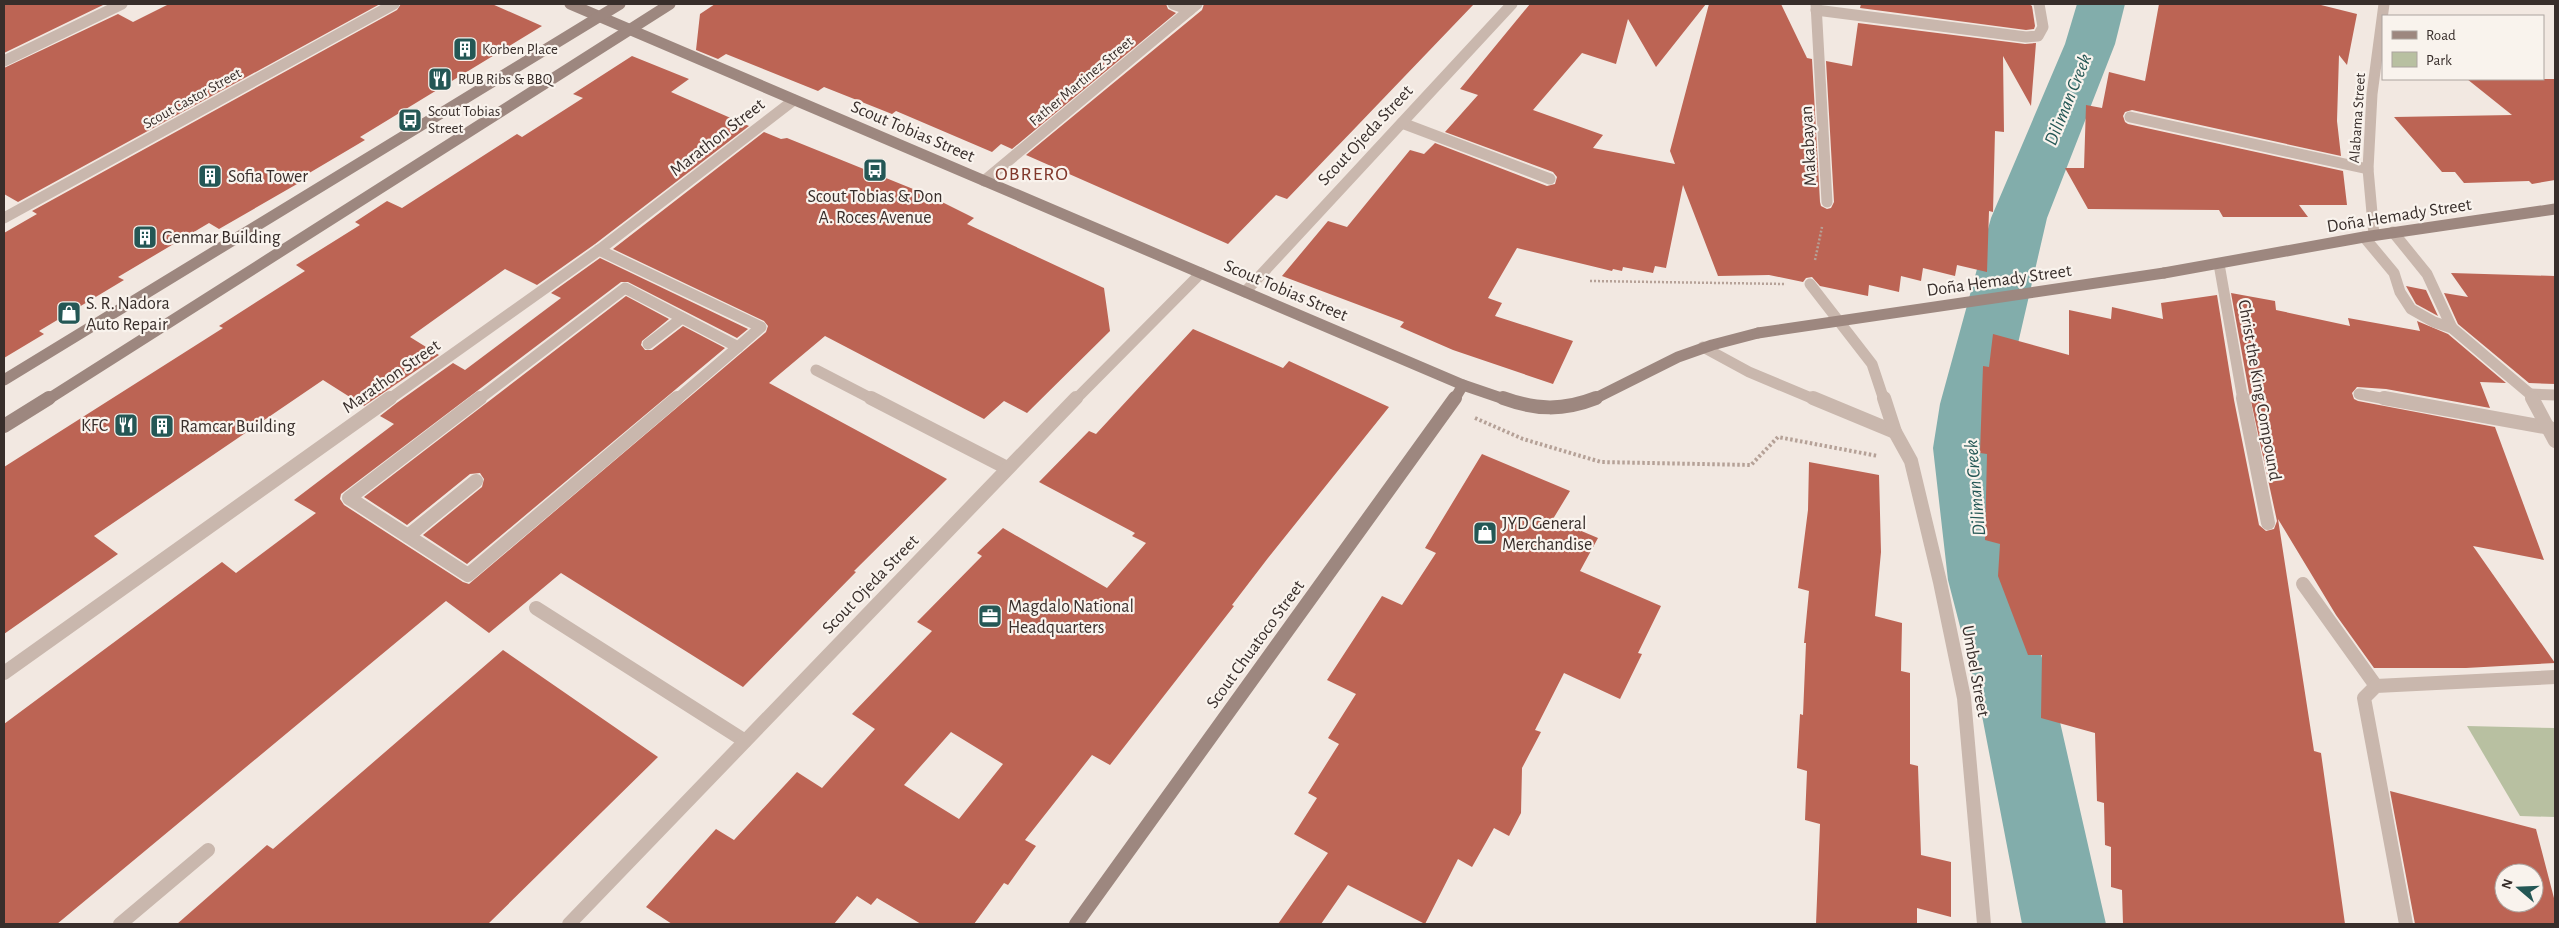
<svg xmlns="http://www.w3.org/2000/svg" width="2559" height="928" font-family="'Alegreya Sans',sans-serif">
	<rect width="100%" height="100%" fill="#f2e8e1"/>
	<polygon fill="#b8c0a1" points="2467,726 2555,728 2555,817 2520,816"/>
	<g fill="none" stroke-linecap="round" stroke-linejoin="round">
		<polygon fill="#82adab" fill-rule="evenodd" points="2077,4 2125,4 2115,44 2047,218 2004,404 1999,448 2018,580 2055,700 2106,924 2022,924 1979,700 1948,580 1933,448 1940,404 1991,218 2065,44"/>
	</g>
	<g fill="#bc6454" fill-rule="evenodd">
		<polygon points="4,4 100,4 103,5 4,53"/>
		<polygon points="169,4 380,4 18,202 4,194 4,68 118,14 133,22"/>
		<polygon points="401,4 492,4 542,26 360,137 365,140 294,182 297,184 219,229 209,223 118,277 124,280 39,331 44,334 4,358 4,233 37,214 32,211 397,10"/>
		<polygon points="715,4 1166,4 1168,9 1176,13 1012,149 1001,144 992,152 896,111 892,114 824,87 818,91 726,54 718,59 696,50 700,14"/>
		<polygon points="1204,4 1474,4 1287,199 1276,195 1228,244 1026,155 1202,10"/>
		<polygon points="1530,4 1706,4 1656,67 1628,19 1616,64 1582,53 1533,110 1603,135 1593,148 1675,164 1670,151 1709,4 1781,4 1807,58 1812,59 1820,202 1821,206 1827,209 1831,208 1834,202 1826,61 1852,66 1858,23 2025,44 2036,43 2031,106 2003,56 2004,132 1995,131 1993,212 1989,211 1987,272 1957,265 1955,276 1923,268 1921,281 1901,276 1899,292 1869,285 1868,296 1820,286 1812,277 1806,278 1803,282 1769,275 1718,276 1683,185 1666,268 1655,266 1653,273 1623,267 1622,271 1613,269 1612,271 1517,248 1488,298 1502,303 1495,316 1573,341 1553,384 1453,350 1400,327 1404,322 1282,276 1328,221 1347,227 1410,150 1424,154 1435,143 1547,186 1555,184 1557,177 1553,172 1445,132 1478,95 1460,89"/>
		<polygon points="1861,4 2029,4 2032,6 2035,26 2034,29 2026,30 1860,8"/>
		<polygon points="2159,4 2317,4 2357,14 2347,65 2339,55 2337,121 2341,156 2132,110 2125,112 2123,116 2125,122 2128,124 2343,171 2347,205 2299,205 2308,217 2223,217 2219,210 2088,209 2065,168 2084,168 2086,105 2102,108 2109,72 2145,81"/>
		<polygon points="632,56 689,79 671,92 749,126 595,244 537,285 505,269 410,337 439,355 364,406 323,380 94,536 118,554 4,634 4,467 223,328 219,326 305,271 296,265 360,225 355,222 387,201 402,208 517,134 522,137 583,98 573,94"/>
		<polygon points="2467,79 2555,79 2555,180 2532,184 2529,181 2464,183 2455,172 2442,172 2394,117 2512,115"/>
		<polygon points="764,132 781,139 787,138 928,195 974,218 967,224 1104,288 1110,331 1027,413 1004,401 984,419 825,336 769,383 947,479 854,571 856,572 743,687 561,573 489,633 446,601 57,924 4,924 4,724 222,562 236,573 316,513 294,500 394,424 380,416 398,402 453,363 465,370 561,298 551,293 600,258 748,329 737,338 628,282 621,282 341,494 340,499 344,505 463,582 469,584 766,332 768,326 764,321 613,249"/>
		<polygon points="2451,273 2555,276 2555,384 2529,383 2458,324 2444,293 2468,297"/>
		<polygon points="2406,286 2426,290 2438,316 2416,304"/>
		<polygon points="2231,293 2275,301 2276,310 2350,326 2348,318 2420,331 2417,321 2448,334 2506,383 2480,382 2490,408 2386,389 2357,387 2352,393 2354,399 2358,401 2495,427 2544,560 2473,546 2555,663 2466,668 2374,668 2336,615 2278,519 2314,751 2321,753 2345,924 2123,924 2122,890 2111,887 2111,847 2105,845 2104,803 2097,801 2095,733 2041,718 2042,655 2028,655 1998,576 2000,544 1985,540 1987,454 1980,453 1983,366 1989,367 1993,334 2069,355 2069,310 2111,319 2112,307 2163,319 2161,303 2217,295 2234,400 2259,525 2266,531 2274,529 2277,521 2249,392"/>
		<polygon points="626,296 669,319 642,341 641,345 645,350 652,350 683,326 725,348 467,564 423,535 482,487 484,479 480,473 470,474 407,525 364,497"/>
		<path d="M1193,329l90,39 6,-7 100,46 -121,151 -36,47 2,1 -124,159 -18,-10 -67,85 11,6 -28,39 -4,-2 -30,41h-53l-44,-26 -6,7 -14,-9 -23,28h-162l-26,-17 70,-78 18,11 63,-68 25,16 53,-59 -23,-15 80,-83 -15,-9 65,-66 -5,-3 26,-25 104,60 39,-45 -14,-7 3,-3 -96,-51 50,-51 7,3zM951,732l52,32 -44,55 -55,-34z"/>
		<polygon points="1482,454 1570,491 1553,519 1598,538 1580,571 1661,606 1638,653 1642,654 1620,699 1564,673 1535,730 1541,732 1522,768 1521,813 1509,836 1494,828 1472,867 1458,859 1425,924 1348,885 1321,924 1278,924 1328,853 1294,834 1317,798 1308,793 1339,744 1328,738 1356,694 1327,680 1382,596 1402,605 1436,553 1425,548"/>
		<polygon points="1809,462 1879,475 1881,552 1875,616 1902,623 1901,671 1910,673 1910,764 1918,766 1921,855 1951,862 1951,917 1917,908 1917,924 1816,924 1820,824 1805,820 1807,771 1797,768 1800,714 1803,715 1806,643 1804,643 1809,591 1798,588 1808,510"/>
		<polygon points="503,650 658,757 488,924 177,924 267,845 273,849"/>
		<path d="M2390,791l146,38 19,73v22h-140zM2504,873h30v30h-30z"/>
	</g>
	<g fill="none" stroke-linecap="round" stroke-linejoin="round">
		<g stroke="#b5a197" stroke-width="2.5" stroke-dasharray="2 2" stroke-linecap="butt">
			<polyline points="1815,260 1822,227"/>
			<polyline points="1590,281 1786,284"/>
		</g>
		<polyline stroke="#b5a197" stroke-width="4" stroke-dasharray="2.5 2.5" stroke-linecap="butt" points="1475,418 1523,439 1601,462 1751,465 1778,437 1878,456"/>
		<g stroke="#c9b7ad" stroke-width="11">
			<polyline points="2130,117 2368,169"/>
			<polyline points="1402,123 1550,179"/>
			<polyline points="599,250 761,327 738,347"/>
			<polyline points="2219,264 2243,400"/>
			<polyline points="648,344 682,318"/>
			<polyline points="816,370 874,400"/>
			<polyline points="2359,394 2391,400"/>
			<polyline points="2530,394 2555,395"/>
			<polyline points="478,400 625,288 738,347"/>
			<polyline points="676,400 738,347"/>
		</g>
		<g stroke="#c9b7ad" stroke-width="14">
			<polyline points="480,398 349,498 468,575 677,398"/>
			<polyline points="871,398 1007,468"/>
			<polyline points="2243,398 2268,523"/>
			<polyline points="2384,398 2550,428"/>
			<polyline points="408,536 476,481"/>
			<polyline points="2303,584 2376,686"/>
			<polyline points="536,608 745,741"/>
			<polyline points="120,924 208,850"/>
		</g>
		<g stroke="#c9b7ad" stroke-width="11">
			<polyline points="1173,4 1190,10"/>
			<polyline points="1816,4 1827,202"/>
			<polyline points="1816,10 2026,37 2038,36 2043,27 2039,4"/>
			<polyline points="4,61 122,4"/>
			<polyline points="984,181 1197,4"/>
			<polyline points="4,218 394,4"/>
			<polyline points="2393,232 2427,274 2452,328"/>
			<polyline points="2374,235 2368,169 2372,94 2384,4"/>
			<polyline points="2364,237 2394,273 2400,292 2411,309 2434,322 2452,328 2530,394 2533,400"/>
			<polyline points="1810,284 1872,364 1884,400"/>
			<polyline points="1245,292 1512,4"/>
			<polyline points="1703,347 1749,372 1816,400"/>
			<polyline points="388,400 599,250 794,100"/>
			<polyline points="1075,400 1201,273"/>
		</g>
		<g stroke="#c9b7ad" stroke-width="14">
			<polyline points="1813,398 1895,432"/>
			<polyline points="1884,398 1895,432 1911,461 1940,582 1964,698 1984,924"/>
			<polyline points="2532,398 2555,441"/>
			<polyline points="4,673 390,398"/>
			<polyline points="569,924 1076,398"/>
			<polyline points="2406,924 2364,698 2376,686 2555,677"/>
		</g>
		<g stroke="#9d877f" stroke-width="11">
			<polyline points="570,4 1463,385 1507,400"/>
			<polyline points="2164,273 2364,237 2555,209"/>
			<polyline points="4,380 620,4"/>
			<polyline points="47,400 670,4"/>
			<polyline points="1454,400 1463,385"/>
			<polyline points="1592,400 1678,357 1712,345 1758,333"/>
		</g>
		<g stroke="#9d877f" stroke-width="14">
			<path d="M1503,398c33,12 60,13 93,0"/>
			<polyline points="4,426 49,398"/>
			<polyline points="1076,924 1455,398"/>
		</g>
		<polyline stroke="#9d877f" stroke-width="11" points="1758,333 2164,273"/>
	</g>
	<defs>
		<g id="building-square" transform="scale(1.25)"><rect x="-9" y="-9" width="18" height="18" rx="4" fill="#245755" stroke="#f9f3ed"/><path d="M-4-6H4V6H1V3H-1V6H-4ZM-2.5-4.3h1.7v1.8h-1.7ZM.8-4.3h1.7v1.8H.8ZM-2.5-1h1.7V.8h-1.7ZM.8-1h1.7V.8H.8Z" fill="#fff"/></g>
		<g id="restaurant-square" transform="scale(1.25)"><rect x="-9" y="-9" width="18" height="18" rx="4" fill="#245755" stroke="#f9f3ed"/><path d="M-5-6h1v4h1v-4h1v4h1v-4h1v5L-1.5 .5V6h-2V.5L-5-1ZM5-6V6H3V1.5H1.5Q1.5-4 5-6Z" fill="#fff"/></g>
		<g id="bus-square" transform="scale(1.25)"><rect x="-9" y="-9" width="18" height="18" rx="4" fill="#245755" stroke="#f9f3ed"/><path d="M-5-6H5V4H4V6H2V4H-2V6H-4V4H-5ZM-3.5-4V0h7V-4ZM-3.5 1.2v1.5H-2V1.2ZM2 1.2v1.5H3.5V1.2Z" fill="#fff"/></g>
		<g id="shop-square" transform="scale(1.25)"><rect x="-9" y="-9" width="18" height="18" rx="4" fill="#245755" stroke="#f9f3ed"/><path d="M-5-2.5h2.3a2.7 3.5 0 0 1 5.4 0H5L5.5 6h-11ZM-1.5-2.5h3a1.5 2.3 0 0 0-3 0Z" fill="#fff"/></g>
		<g id="office-square" transform="scale(1.25)"><rect x="-9" y="-9" width="18" height="18" rx="4" fill="#245755" stroke="#f9f3ed"/><path d="M-6-3h4V-5.5h4V-3h4V5H-6ZM-1-4.5V-3h2v-1.5ZM-6 0V1H6V0Z" fill="#fff"/></g>
	</defs>
	<g fill-rule="evenodd">
		<use href="#building-square" x="465" y="49"/>
		<use href="#restaurant-square" x="440" y="79"/>
		<use href="#bus-square" x="410" y="120"/>
		<use href="#bus-square" x="875" y="170"/>
		<use href="#building-square" x="210" y="176"/>
		<use href="#building-square" x="145" y="237"/>
		<use href="#shop-square" x="69" y="313"/>
		<use href="#restaurant-square" x="126" y="425"/>
		<use href="#building-square" x="162" y="426"/>
		<use href="#shop-square" x="1485" y="533"/>
		<use href="#office-square" x="990" y="616"/>
	</g>
	<g text-anchor="middle" stroke-width="4.5" stroke-linejoin="round" paint-order="stroke">
		<g font-size="15" fill="#382e2b" stroke="#f9f3ed" text-anchor="start">
			<text x="482" y="54">Korben Place</text>
			<text x="458" y="84">RUB Ribs &amp; BBQ</text>
			<text x="428" y="116">Scout Tobias<tspan x="428" dy="17">Street</tspan></text>
		</g>
		<g font-size="15" fill="#382e2b" stroke="#f9f3ed">
			<text transform="translate(1081 81) rotate(-40)" y="5">Father Martinez Street</text>
			<text transform="translate(192 98) rotate(-29)" y="5">Scout Castor Street</text>
			<text transform="translate(2357 118) rotate(-86)" y="5">Alabama Street</text>
		</g>
		<g font-size="18" fill="#382e2b" stroke="#f9f3ed">
			<text transform="translate(913 131) rotate(23)" y="6">Scout Tobias Street</text>
			<text transform="translate(1365 135) rotate(-47)" y="6">Scout Ojeda Street</text>
			<text transform="translate(717 137) rotate(-38)" y="6">Marathon Street</text>
			<text transform="translate(1808 146) rotate(-93)" y="6">Makabayan</text>
			<text transform="translate(2399 215) rotate(-9)" y="6">Doña Hemady Street</text>
			<text transform="translate(1999 280) rotate(-8)" y="6">Doña Hemady Street</text>
			<text transform="translate(1286 290) rotate(23)" y="6">Scout Tobias Street</text>
			<text transform="translate(391 376) rotate(-35)" y="6">Marathon Street</text>
			<text transform="translate(2260 390) rotate(80)" y="6">Christ the King Compound</text>
			<text transform="translate(870 584) rotate(-46)" y="6">Scout Ojeda Street</text>
			<text transform="translate(1255 644) rotate(-54)" y="6">Scout Chuatoco Street</text>
			<text transform="translate(1976 671) rotate(80)" y="6">Umbel Street</text>
		</g>
		<g font-size="18" fill="#382e2b" stroke="#f9f3ed" text-anchor="start">
			<text x="228" y="182">Sofia Tower</text>
			<text x="875" y="202" text-anchor="middle">Scout Tobias &amp; Don<tspan x="875" dy="21">A. Roces Avenue</tspan></text>
			<text x="162" y="243">Genmar Building</text>
			<text x="86" y="309">S. R. Nadora<tspan x="86" dy="21">Auto Repair</tspan></text>
			<text x="108" y="431" text-anchor="end">KFC</text>
			<text x="180" y="432">Ramcar Building</text>
			<text x="1502" y="529">JYD General<tspan x="1502" dy="21">Merchandise</tspan></text>
			<text x="1008" y="612">Magdalo National<tspan x="1008" dy="21">Headquarters</tspan></text>
		</g>
		<g font-size="19" font-style="italic" fill="#245755" stroke="#f9f3ed">
			<text transform="translate(2067 99) rotate(-68)" y="7">Diliman Creek</text>
			<text transform="translate(1974 488) rotate(-95)" y="7">Diliman Creek</text>
		</g>
		<g font-size="20" letter-spacing="1" fill="#81372a" stroke="#f9f3ed">
			<text x="1032" y="180">OBRERO</text>
		</g>
	</g>
	<rect width="2559" height="928" fill="none" stroke="#382e2b" stroke-width="10"/>
	<rect x="2382" y="15" width="162" height="65" fill="#f9f3ed" stroke="#aca49f"/>
	<rect x="2392" y="31" width="25" height="8" fill="#9d877f" stroke="#aca49f"/>
	<text x="2426" y="40" font-size="15" fill="#382e2b">Road</text>
	<rect x="2392" y="52" width="25" height="15" fill="#b8c0a1" stroke="#aca49f"/>
	<text x="2426" y="65" font-size="15" fill="#382e2b">Park</text>
	<g transform="translate(2519 888) rotate(289)"><circle r="24" fill="#f9f3ed" stroke="#aca49f"/>
	<path d="M0-4L9 19L0 12L-9 19Z" fill="#245755"/>
	<text y="-8" font-size="14" font-weight="bold" text-anchor="middle" fill="#382e2b">N</text>
	</g>
</svg>
